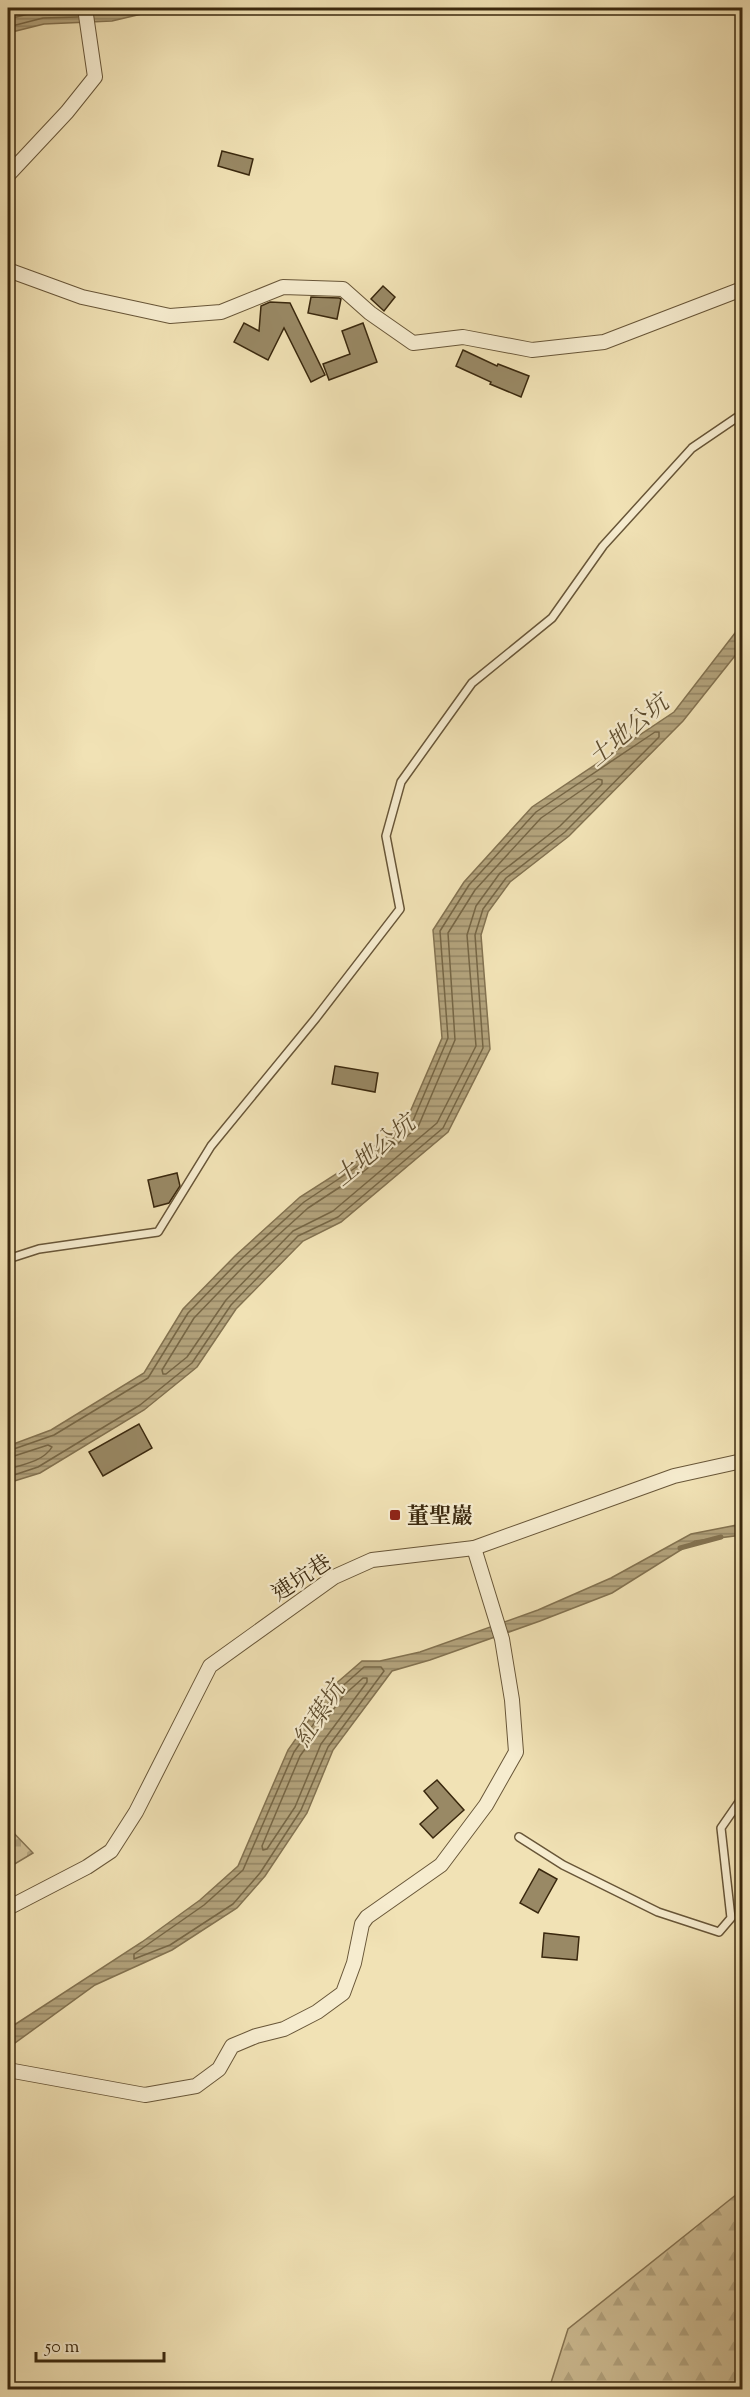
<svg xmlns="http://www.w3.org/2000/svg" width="750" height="2397" font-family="'Sorts Mill Goudy','Noto Serif TC',serif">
	<defs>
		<pattern id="forest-firs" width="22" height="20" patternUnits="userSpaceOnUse" patternTransform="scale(1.5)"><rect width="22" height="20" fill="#d2c299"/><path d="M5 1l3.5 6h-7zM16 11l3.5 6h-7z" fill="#b5a783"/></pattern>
		<pattern id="cemetery-stones" width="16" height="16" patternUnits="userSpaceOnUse" patternTransform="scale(1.5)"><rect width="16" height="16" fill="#d2c299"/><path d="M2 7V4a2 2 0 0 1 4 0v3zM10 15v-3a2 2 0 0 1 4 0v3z" fill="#b5a783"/></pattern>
		<pattern id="water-rules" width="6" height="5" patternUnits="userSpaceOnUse" patternTransform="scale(1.5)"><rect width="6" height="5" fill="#b3a37c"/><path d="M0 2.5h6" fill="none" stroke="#938564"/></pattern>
	</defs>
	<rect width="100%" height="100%" fill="#f1e2b5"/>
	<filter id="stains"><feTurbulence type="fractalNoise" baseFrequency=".00333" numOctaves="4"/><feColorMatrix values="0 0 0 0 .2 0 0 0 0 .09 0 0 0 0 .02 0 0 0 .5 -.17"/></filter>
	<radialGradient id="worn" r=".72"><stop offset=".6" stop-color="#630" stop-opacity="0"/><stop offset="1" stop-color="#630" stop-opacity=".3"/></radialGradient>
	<polygon fill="url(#forest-firs)" stroke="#867554" stroke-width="1.5" points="742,2190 742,2389 549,2389 568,2329"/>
	<polygon fill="url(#cemetery-stones)" stroke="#867554" stroke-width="1.5" points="8,1827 33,1853 8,1868"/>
	<g fill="url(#water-rules)" stroke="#837250" stroke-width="1.5">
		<polygon points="8,8 167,8 112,21 44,24 8,33"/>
		<polygon points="742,624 742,647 683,721 569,836 510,882 488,912 481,935 490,1049 448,1132 341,1222 303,1241 236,1309 197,1367 144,1410 40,1473 8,1483 8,1446 51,1430 144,1373 183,1309 235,1256 300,1197 355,1162 407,1119 442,1038 433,930 464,882 532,807 674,712"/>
		<polygon points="742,1524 742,1535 695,1541 612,1593 540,1621 430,1660 392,1671 333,1750 307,1813 265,1876 237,1908 172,1950 95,1985 8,2048 8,2029 142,1942 200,1900 238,1866 288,1750 332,1687 362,1661 380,1661 420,1652 538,1610 611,1578 691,1534"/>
	</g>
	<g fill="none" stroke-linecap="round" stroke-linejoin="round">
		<g stroke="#766645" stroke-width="1.5">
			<polyline points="8,19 41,11 77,9"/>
			<polyline points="8,27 43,18 78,17"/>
			<polygon points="598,779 602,780 602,784 560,826 500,873 476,906 467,935 476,1046 437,1123 333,1211 293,1231 226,1300 187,1357 166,1374 163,1374 162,1370 194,1318 244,1266 308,1208 363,1172 418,1127 455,1040 448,933 475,890 541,818"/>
			<polyline points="8,1451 54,1435 148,1378 188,1313 239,1261 304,1202 358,1166 412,1123 448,1038 440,931 469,885 536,812 655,732 659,732 659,737 565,832 506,878 483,909 475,935 483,1048 443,1128 338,1217 298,1236 231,1305 192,1363 140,1405 38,1467 8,1477"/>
			<path d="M8,1458l40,-13 4,2c-8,14 -30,18 -44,22"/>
			<polygon points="364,1667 381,1667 384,1671 328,1747 301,1810 260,1873 233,1904 170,1945 134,1959 134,1954 204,1905 243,1870 294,1752 337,1691"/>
			<polygon points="363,1678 367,1678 367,1682 321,1744 295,1807 267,1849 263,1850 262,1846 300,1756 343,1696"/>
		</g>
		<polyline stroke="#837250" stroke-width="5" points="680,1548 721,1537"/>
	</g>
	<g fill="#998965" stroke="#3a280e" stroke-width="1.5">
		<polygon points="222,151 253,159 249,175 218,166"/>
		<polygon points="383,286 395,297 384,311 371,299"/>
		<polygon points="311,297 339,298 341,299 337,319 308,313"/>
		<polygon points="270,302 290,303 325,375 311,382 284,328 268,360 234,342 244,323 259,331 261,306"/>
		<polygon points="363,323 377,362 329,380 323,364 350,354 342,331"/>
		<polygon points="463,350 497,366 498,364 529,376 521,397 490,384 491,382 456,366"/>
		<polygon points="335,1066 378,1073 375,1092 332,1084"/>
		<polygon points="177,1173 180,1186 169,1203 154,1207 148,1180"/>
		<polygon points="139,1424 152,1448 103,1476 89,1452"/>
		<polygon points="437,1780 464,1810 433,1838 420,1824 438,1808 424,1791"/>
		<polygon points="539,1869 557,1879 538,1913 520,1903"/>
		<polygon points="544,1933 579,1937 577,1960 542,1957"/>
	</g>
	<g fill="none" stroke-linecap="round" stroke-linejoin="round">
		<g stroke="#685638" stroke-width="10">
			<g id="lane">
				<polyline points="8,1259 39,1249 158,1232 211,1146 316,1018 400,909 386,836 401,782 472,683 552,618 603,546 692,448 742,414"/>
				<polyline points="519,1837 563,1865 658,1912 719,1932 731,1918 721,1828 739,1802 742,1801"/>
			</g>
		</g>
		<g stroke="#685638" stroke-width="16">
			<g id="street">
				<polyline points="8,175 67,112 95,77 85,8"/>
				<polyline points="8,270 82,297 170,316 221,312 283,287 343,289 370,313 413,343 463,337 532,350 604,342 742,289"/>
				<polyline points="8,1908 87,1867 111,1851 136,1812 210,1666 334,1577 372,1560 474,1548 674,1476 742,1461"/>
				<polyline points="8,2070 145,2095 196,2086 219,2069 232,2046 256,2036 284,2029 317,2012 343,1993 354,1963 362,1924 367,1917 441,1865 486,1805 516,1752 512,1700 502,1639 474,1548"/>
			</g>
		</g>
		<use href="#lane" stroke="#f6eccf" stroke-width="7"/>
		<use href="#street" stroke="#f6eccf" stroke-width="14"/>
	</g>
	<rect fill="#8f2418" stroke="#f6eccf" stroke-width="2" x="389" y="1509" width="12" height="12" rx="3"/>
	<g text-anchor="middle" stroke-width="4.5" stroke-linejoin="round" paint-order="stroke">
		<g font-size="22" font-weight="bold" fill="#3a280e" stroke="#f6eccf" text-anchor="start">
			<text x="407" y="1523">董聖巖</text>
		</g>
		<g font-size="22" fill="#3a280e" stroke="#f6eccf">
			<text transform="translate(301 1577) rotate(-33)" y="8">連坑巷</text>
		</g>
		<g font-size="24" font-style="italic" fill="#5e4d2f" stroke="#f6eccf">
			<text transform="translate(628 730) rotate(-40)" y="8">土地公坑</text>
			<text transform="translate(374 1150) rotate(-39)" y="8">土地公坑</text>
			<text transform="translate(319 1714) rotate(-57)" y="8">紅葉坑</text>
		</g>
	</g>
	<rect width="750" height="2397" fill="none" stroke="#f1e2b5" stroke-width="30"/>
	<rect x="9" y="9" width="732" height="2379" fill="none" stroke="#3a280e" stroke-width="3"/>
	<rect x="15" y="15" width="720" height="2367" fill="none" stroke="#3a280e" stroke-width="1.5"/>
	<path d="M36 2352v9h128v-9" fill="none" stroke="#3a280e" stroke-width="3"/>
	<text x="45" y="2352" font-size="18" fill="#3a280e" stroke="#f6eccf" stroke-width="4.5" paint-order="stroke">50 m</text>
	<rect width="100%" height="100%" filter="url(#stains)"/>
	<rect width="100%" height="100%" fill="url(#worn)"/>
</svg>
